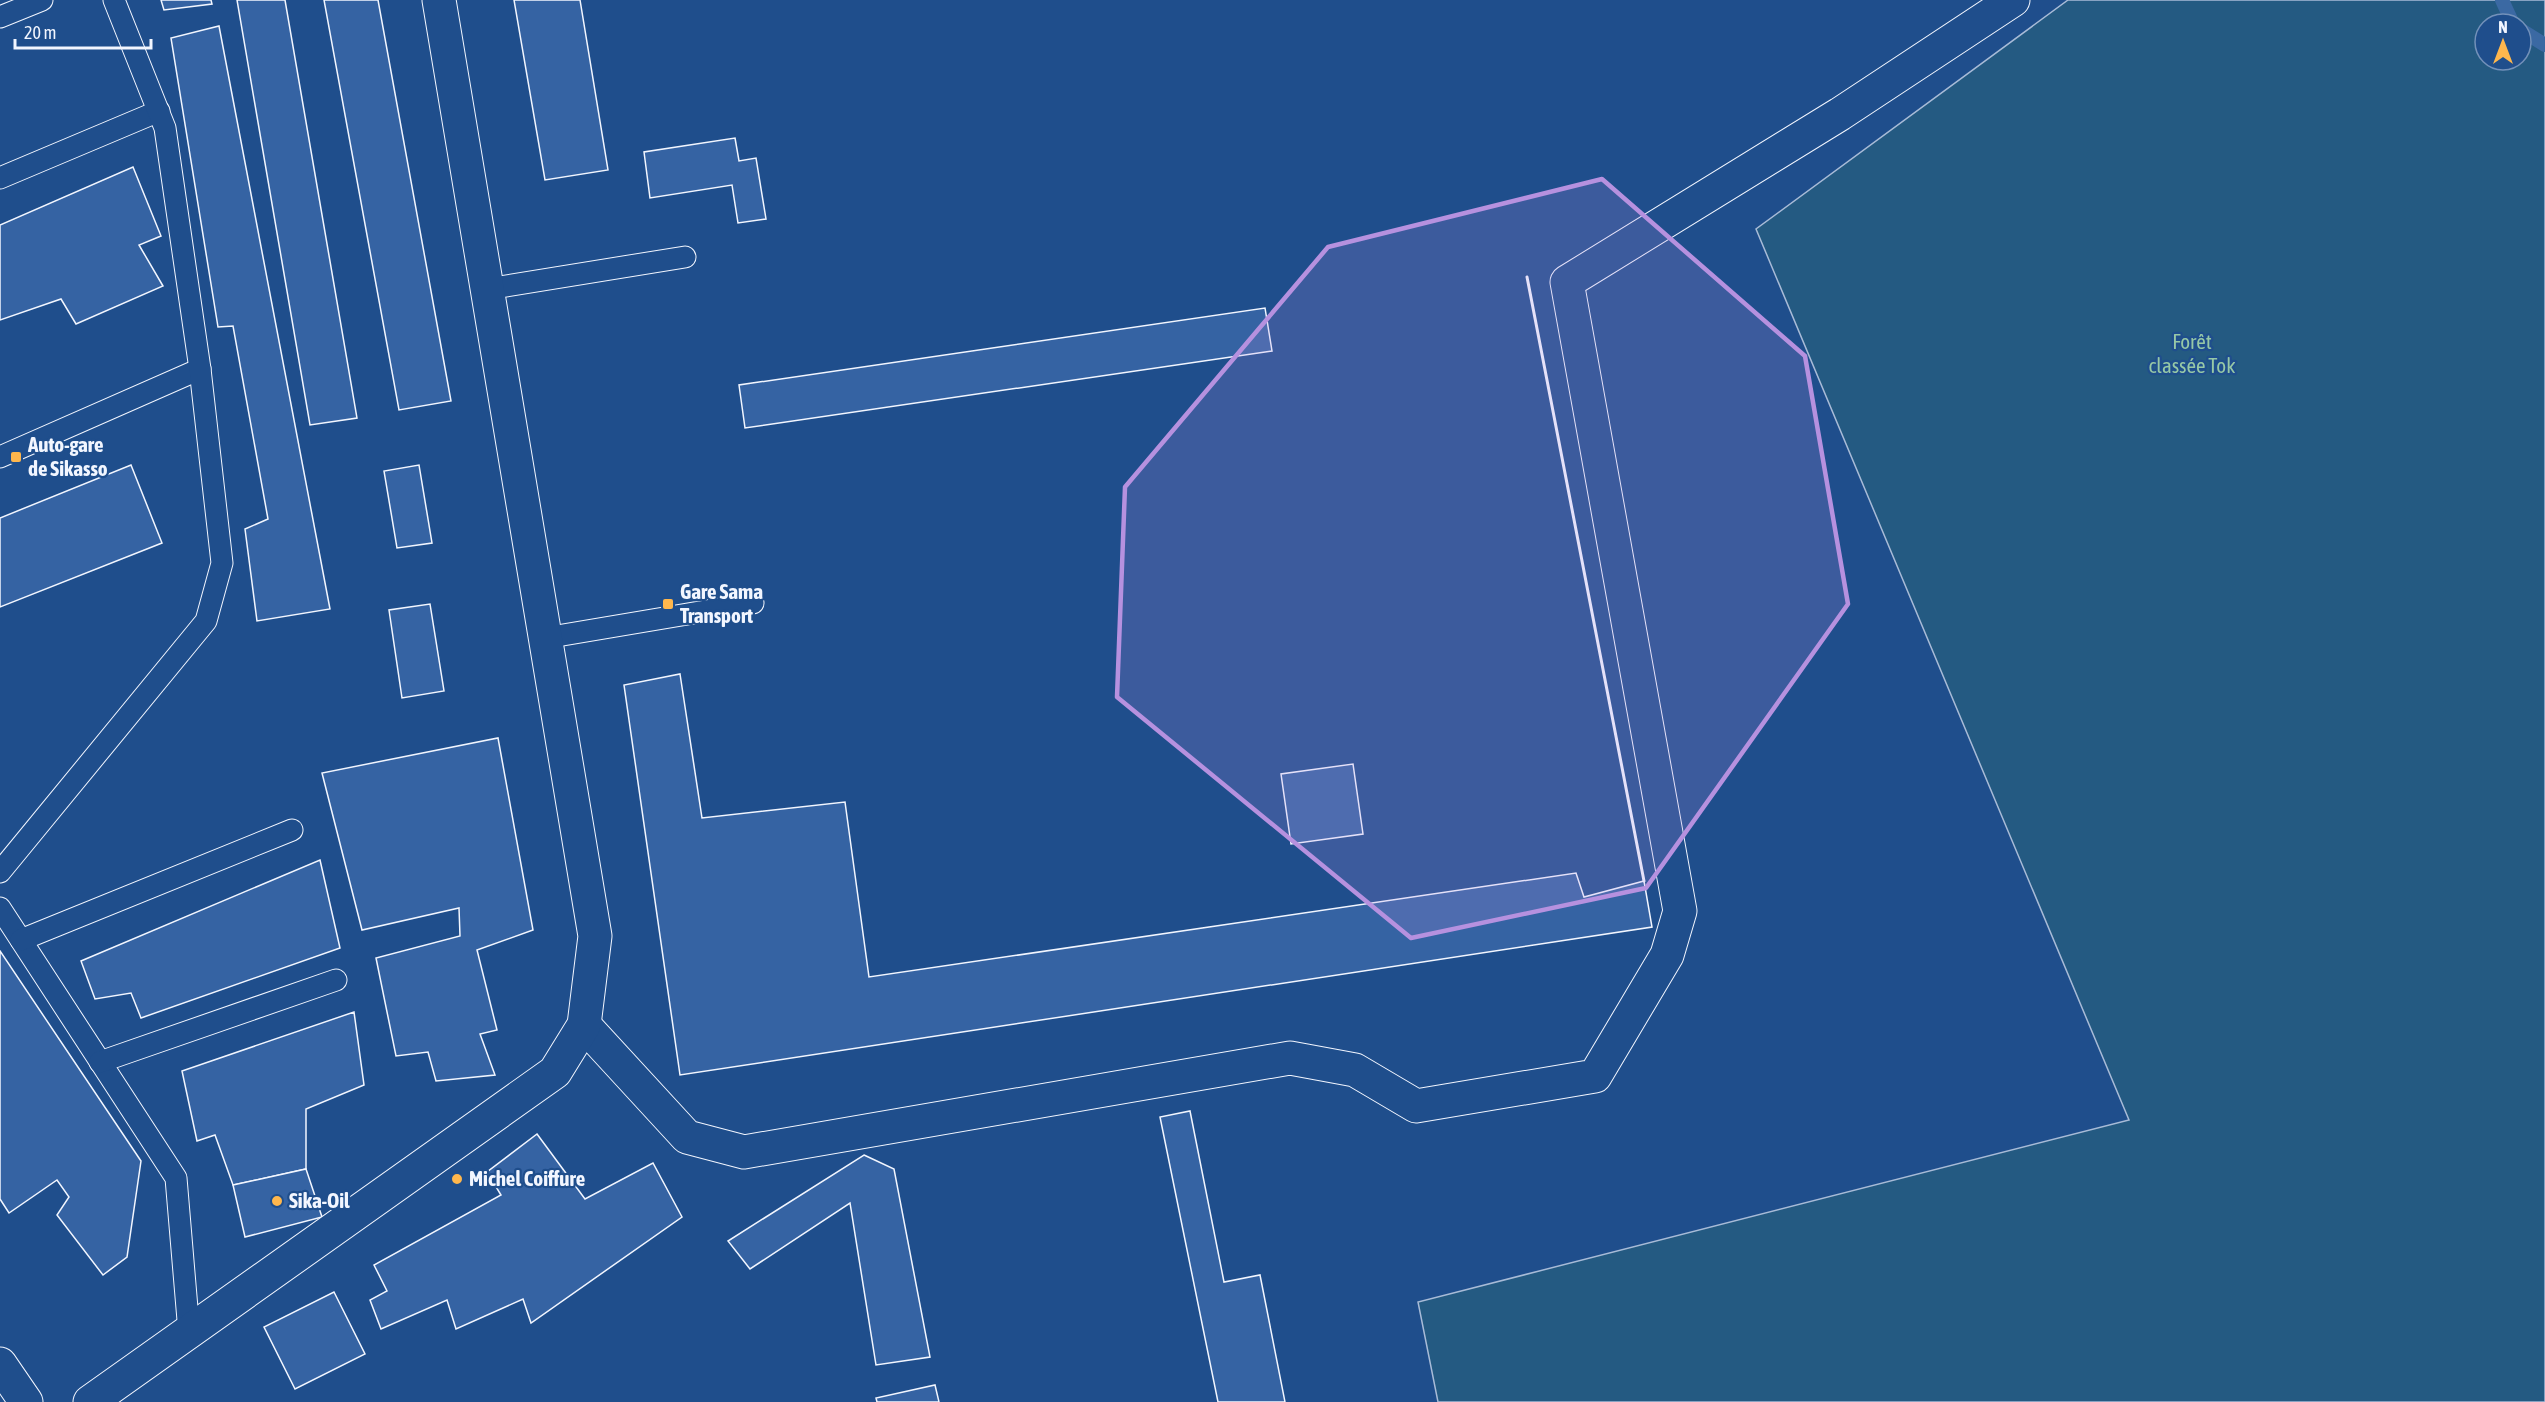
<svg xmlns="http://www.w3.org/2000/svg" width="2545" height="1402" font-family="'Asap Condensed',sans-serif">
	<rect width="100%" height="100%" fill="#1f4e8c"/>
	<path fill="#245a82" stroke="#a8bbd7" stroke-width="1.5" fill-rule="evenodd" d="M2068,0h477v1402h-1107l-20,-100 711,-182 -373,-891zM2485,24h36v36h-36z"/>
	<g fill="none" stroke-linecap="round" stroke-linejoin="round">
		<g stroke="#3b69a3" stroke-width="14">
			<polyline points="2502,0 2513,24"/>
			<polyline points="2521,30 2545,45"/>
		</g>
	</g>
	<g fill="#3563a3" stroke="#f2f6ff" stroke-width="1.5">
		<polygon points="161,0 211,0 212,4 164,10"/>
		<polygon points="237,0 285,0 357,418 310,425"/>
		<polygon points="324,0 378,0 451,401 399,410"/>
		<polygon points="514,0 580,0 608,170 545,180"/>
		<polygon points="219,26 330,609 257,621 245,529 268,519 233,326 218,327 171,38"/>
		<polygon points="735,138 739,161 756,158 766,219 738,223 732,185 650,198 644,152"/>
		<polygon points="133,167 161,236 139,245 163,286 76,324 61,299 0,320 0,225"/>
		<polygon points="1265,308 1272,351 745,428 739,385"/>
		<polygon points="131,465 162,543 0,607 0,518"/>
		<polygon points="419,465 432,543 397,548 384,471"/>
		<polygon points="430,604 444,691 402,698 389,610"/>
		<polygon points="680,674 702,818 845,802 869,977 1576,873 1584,897 1644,881 1652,927 680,1075 624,685"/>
		<polygon points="498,738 533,930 477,950 497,1030 480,1034 495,1075 436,1081 428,1052 396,1056 376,958 460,936 459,908 362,930 322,773"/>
		<polygon points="1353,764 1363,834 1291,844 1281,774"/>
		<polygon points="320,860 340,948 141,1018 131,993 95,999 81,961"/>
		<polygon points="0,951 141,1161 127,1257 103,1275 57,1215 69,1197 57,1180 9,1213 0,1199"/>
		<polygon points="354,1012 364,1085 306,1109 306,1169 233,1185 215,1135 197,1141 182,1071"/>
		<polygon points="1190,1111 1224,1282 1260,1275 1285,1402 1218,1402 1160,1117"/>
		<polygon points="537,1134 585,1199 653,1163 682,1217 531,1323 523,1299 456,1329 447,1300 381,1329 370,1300 387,1291 374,1265 501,1195 487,1172"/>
		<polygon points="864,1155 894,1169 930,1357 876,1365 850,1203 750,1269 728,1241"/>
		<polygon points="306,1169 322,1217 245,1237 233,1185"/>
		<polygon points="334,1292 365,1354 295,1389 264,1327"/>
		<polygon points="935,1385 939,1402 877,1402 876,1398"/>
	</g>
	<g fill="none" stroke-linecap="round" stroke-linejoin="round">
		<g stroke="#f2f6ff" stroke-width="23">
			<g id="service">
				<polyline points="0,17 42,0"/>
				<polyline points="0,178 159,111"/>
				<polyline points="487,289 685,257"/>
				<polyline points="0,457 200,369"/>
				<polyline points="545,638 753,603"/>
				<polyline points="0,872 206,621 222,563 200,369 165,128 114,0"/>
				<polyline points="0,908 176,1178 189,1332"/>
				<polyline points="21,940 292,830"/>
				<polyline points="100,1062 336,980"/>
			</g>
		</g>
		<g stroke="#f2f6ff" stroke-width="35">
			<polyline id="minor" points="584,1025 687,1137 744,1152 1290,1058 1355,1070 1416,1106 1595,1076 1667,955 1680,911 1567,282 1840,114 2013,0"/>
		</g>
		<g stroke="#f2f6ff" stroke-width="35">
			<polyline id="tertiary" points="90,1402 555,1072 584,1025 595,936 439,0"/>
		</g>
		<g stroke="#f2f6ff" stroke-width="35">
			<polyline id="trunk" points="0,1364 26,1402"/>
		</g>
		<use href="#service" stroke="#1f4e8c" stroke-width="21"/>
		<use href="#minor" stroke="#1f4e8c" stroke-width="33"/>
		<use href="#tertiary" stroke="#1f4e8c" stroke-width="33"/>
		<use href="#trunk" stroke="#1f4e8c" stroke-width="33"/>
		<polyline stroke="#f2f6ff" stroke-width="3" points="1527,277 1644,881"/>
	</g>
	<path fill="#b691df" fill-opacity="0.2" stroke="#b691df" stroke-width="4.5" stroke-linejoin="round" d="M1602,179l203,177 43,248 -202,284 -235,50 -294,-241 8,-210 203,-240z"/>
	<g fill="#ffb74d" stroke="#1f4e8c" stroke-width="2">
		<rect x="10" y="451" width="12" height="12" rx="3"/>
		<rect x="662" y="598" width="12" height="12" rx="3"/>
		<circle cx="457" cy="1179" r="6"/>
		<circle cx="277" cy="1201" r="6"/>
	</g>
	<g text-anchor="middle" stroke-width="4.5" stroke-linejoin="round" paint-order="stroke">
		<g font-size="21" fill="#97c8a6" stroke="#1f4e8c">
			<text x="2192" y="349">Forêt<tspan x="2192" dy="24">classée Tok</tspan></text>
		</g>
		<g font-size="21" font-weight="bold" fill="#f2f6ff" stroke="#1f4e8c" text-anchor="start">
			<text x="28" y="452">Auto-gare<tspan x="28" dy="24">de Sikasso</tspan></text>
			<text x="680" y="599">Gare Sama<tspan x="680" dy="24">Transport</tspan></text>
			<text x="469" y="1186">Michel Coiffure</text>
			<text x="289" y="1208">Sika-Oil</text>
		</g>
	</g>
	<g transform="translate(2503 42)"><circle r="28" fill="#1f4e8c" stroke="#7391ba" stroke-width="1.5"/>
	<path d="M0-4.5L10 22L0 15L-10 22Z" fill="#ffb74d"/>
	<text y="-9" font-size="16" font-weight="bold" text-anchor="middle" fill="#f2f6ff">N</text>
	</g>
	<path d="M15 39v9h136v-9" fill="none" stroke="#f2f6ff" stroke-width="3"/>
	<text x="24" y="39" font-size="18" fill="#f2f6ff" stroke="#1f4e8c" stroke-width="4.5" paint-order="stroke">20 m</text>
</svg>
